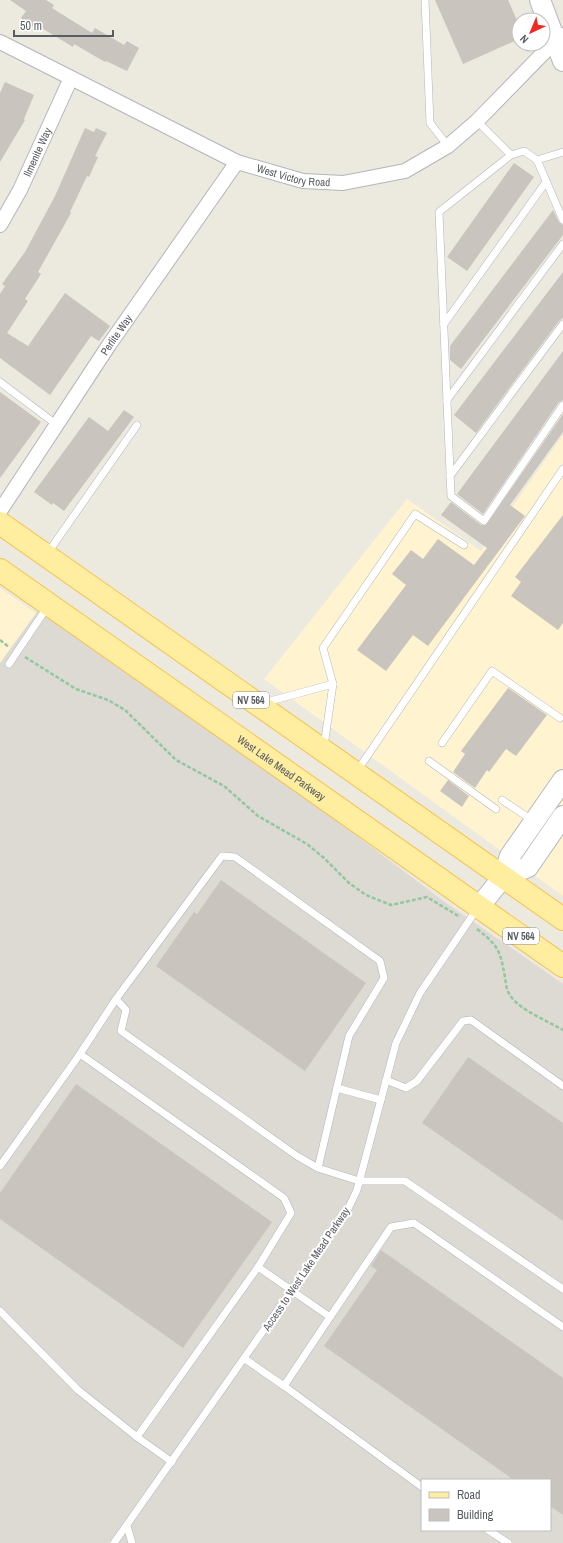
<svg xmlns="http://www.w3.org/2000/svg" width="563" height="1543" font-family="'Archivo Narrow',sans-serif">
	<rect width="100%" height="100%" fill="#ece9df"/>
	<g fill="#fff3d0">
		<polygon points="563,435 563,896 264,679 407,499 481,551"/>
		<polygon points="0,588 36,613 0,663"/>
	</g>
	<path fill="#dcdad3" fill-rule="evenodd" d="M45,601l397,299 121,84v559h-563v-880zM422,1480h128v50h-128z"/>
	<g fill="#c9c5be">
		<polygon points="10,0 46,0 54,5 52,8 92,33 95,28 124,45 127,41 139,48 127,71 106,61 105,62 74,44 73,47 40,27 38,30 21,18 26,11"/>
		<polygon points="435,0 508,0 519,25 519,39 463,64"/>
		<polygon points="5,82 34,95 24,119 25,120 0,162 0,93"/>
		<polygon points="85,128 94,132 96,128 107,133 95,156 98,157 89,177 87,176 70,212 71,213 38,272 41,274 25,299 28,301 7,333 28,346 65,293 110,326 99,341 91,336 50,395 0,358 0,294 5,286 2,284 25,252 55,196"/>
		<polygon points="514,163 534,177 467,271 447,257"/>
		<polygon points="553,210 559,222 563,225 563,235 461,369 450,360 450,346"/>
		<polygon points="563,272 563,318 559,321 476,433 454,415"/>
		<polygon points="563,351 563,400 559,402 483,514 457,494"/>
		<polygon points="0,392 41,422 0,478"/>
		<polygon points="124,410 134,417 64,511 53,503 52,505 34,492 89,417 108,431"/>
		<polygon points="563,414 563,432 510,505 525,516 428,646 413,635 386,671 357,650 406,585 392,574 411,550 423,559 438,539 474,565 487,548 441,515 451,502 481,525 486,525"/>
		<polygon points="563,515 563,623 558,630 511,596 521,582 515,577"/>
		<polygon points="508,688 547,715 516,756 506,749 489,772 487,770 475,788 453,772 465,754 461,751"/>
		<polygon points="448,780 469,796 462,807 440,791"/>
		<polygon points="221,880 366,983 305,1071 156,966 194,912 197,914"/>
		<polygon points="468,1057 563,1123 563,1221 422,1123"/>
		<polygon points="76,1084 272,1222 183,1348 0,1219 0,1193"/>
		<polygon points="381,1250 563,1378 563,1515 550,1506 550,1480 514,1480 324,1346 377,1270 371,1266"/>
	</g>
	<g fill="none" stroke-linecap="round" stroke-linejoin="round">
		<g stroke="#b2b6bb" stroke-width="8">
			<g id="service">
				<polyline points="425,0 430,123 448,146"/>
				<polyline points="477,121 511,155 524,151 537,160 563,220"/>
				<polyline points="511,155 439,212 451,496 484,521 563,405"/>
				<polyline points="537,160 563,152"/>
				<polyline points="444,324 546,182"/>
				<polyline points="0,382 57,425"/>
				<polyline points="447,400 563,244"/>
				<polyline points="450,476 563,324"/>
				<polyline points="47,554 137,425"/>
				<polyline points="9,664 48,606"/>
				<polyline points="333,684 323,648 415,514 464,545"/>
				<polyline points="263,703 333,684 324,746"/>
				<polyline points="442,743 492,671 560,718"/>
				<polyline points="429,761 496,809"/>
				<polyline points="357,771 563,469"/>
				<polyline points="502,800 532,820"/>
				<polyline points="80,1054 116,999"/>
				<polyline points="386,1080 406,1088 417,1081 463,1021 471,1020 563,1086"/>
				<polyline points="337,1088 381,1100"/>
				<polyline points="0,1166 80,1054 284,1198 291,1213 258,1267 137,1437 78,1390 0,1311"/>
				<polyline points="318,1168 349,1036 384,978 380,961 235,857 222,856 116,999 126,1010 121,1031 297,1156 318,1168 359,1181 405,1181 563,1289"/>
				<polyline points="330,1317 391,1227 414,1223 563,1327"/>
				<polyline points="245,1359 284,1386 330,1317 258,1267"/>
				<polyline points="284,1386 422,1487"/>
				<polyline points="137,1437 172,1462"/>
				<polyline points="127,1526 132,1543"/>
				<polyline points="488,1530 508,1543"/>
				<polyline points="114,1543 346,1213 357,1190 396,1043 420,993 477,909"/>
			</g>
		</g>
		<g stroke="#b2b6bb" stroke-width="16">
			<g id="minor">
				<path id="s1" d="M0,42l237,120 66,19 40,2 62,-12 43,-25 29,-25 84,-86"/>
				<path id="s2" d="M0,225l20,-35 51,-112"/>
				<path id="s3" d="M0,511l109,-166 128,-183"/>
			</g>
		</g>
		<g stroke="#b5b9bf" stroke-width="22">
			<g id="secondary">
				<polyline points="540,0 563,61"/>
				<polyline points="503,877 528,867 563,816"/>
				<polyline points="479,907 503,877 510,856 563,780"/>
			</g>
		</g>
		<g stroke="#f6c14d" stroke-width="24">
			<g id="primary">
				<polyline points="0,523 563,919"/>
				<path id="s4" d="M0,570l563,396"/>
			</g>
		</g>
		<g stroke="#92c7a0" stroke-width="2.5" stroke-dasharray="4 2" stroke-linecap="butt">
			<polyline points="0,640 9,647"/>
			<polyline points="25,657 76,689 108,700 125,710 176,760 224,786 258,816 307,844 324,858 349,883 366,895 391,905 427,897 460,917"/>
			<path d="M477,929c22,17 23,22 28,48 1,6 1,13 5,18 9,15 38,26 53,35"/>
		</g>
		<use href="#service" stroke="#fff" stroke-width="7"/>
		<use href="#minor" stroke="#fff" stroke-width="14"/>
		<use href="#secondary" stroke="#fff" stroke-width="20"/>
		<use href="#primary" stroke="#ffeda0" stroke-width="22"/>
	</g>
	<g text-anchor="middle" stroke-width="4" stroke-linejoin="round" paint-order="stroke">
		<g fill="#fff" stroke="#8a8d90" stroke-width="1">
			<rect x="233" y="692" width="36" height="16" rx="3"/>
			<rect x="503" y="928" width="36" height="16" rx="3"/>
		</g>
		<g font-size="10" font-weight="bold" fill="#585c61">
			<text x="251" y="704">NV 564</text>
			<text x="521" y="940">NV 564</text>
		</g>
		<g font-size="11" fill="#585c61" stroke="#fff">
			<text dy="4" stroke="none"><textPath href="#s2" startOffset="82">Ilmenite Way</textPath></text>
			<text dy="4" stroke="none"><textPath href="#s1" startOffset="324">West Victory Road</textPath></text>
			<text dy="4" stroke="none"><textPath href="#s3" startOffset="211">Perlite Way</textPath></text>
			<text dy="4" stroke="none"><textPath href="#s4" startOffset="344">West Lake Mead Parkway</textPath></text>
			<text transform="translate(306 1269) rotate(-56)" y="4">Access to West Lake Mead Parkway</text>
		</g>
	</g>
	<rect x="421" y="1479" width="130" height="52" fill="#ffffff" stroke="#bcbec0"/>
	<rect x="429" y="1492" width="20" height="6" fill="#ffeda0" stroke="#bcbec0"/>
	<text x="457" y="1499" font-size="12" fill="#585c61">Road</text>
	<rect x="429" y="1509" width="20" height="12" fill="#c9c5be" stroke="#bcbec0"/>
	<text x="457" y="1519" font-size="12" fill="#585c61">Building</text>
	<g transform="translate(531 32) rotate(224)"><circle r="19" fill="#ffffff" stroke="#bcbec0"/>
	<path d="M0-3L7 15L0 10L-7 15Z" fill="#ef2b21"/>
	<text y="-6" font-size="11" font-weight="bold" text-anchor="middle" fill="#585c61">N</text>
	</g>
	<path d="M14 30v6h99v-6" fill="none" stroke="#585c61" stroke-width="2"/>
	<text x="20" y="30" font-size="12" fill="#585c61" stroke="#ffffff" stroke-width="3" paint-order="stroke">50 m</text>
</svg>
